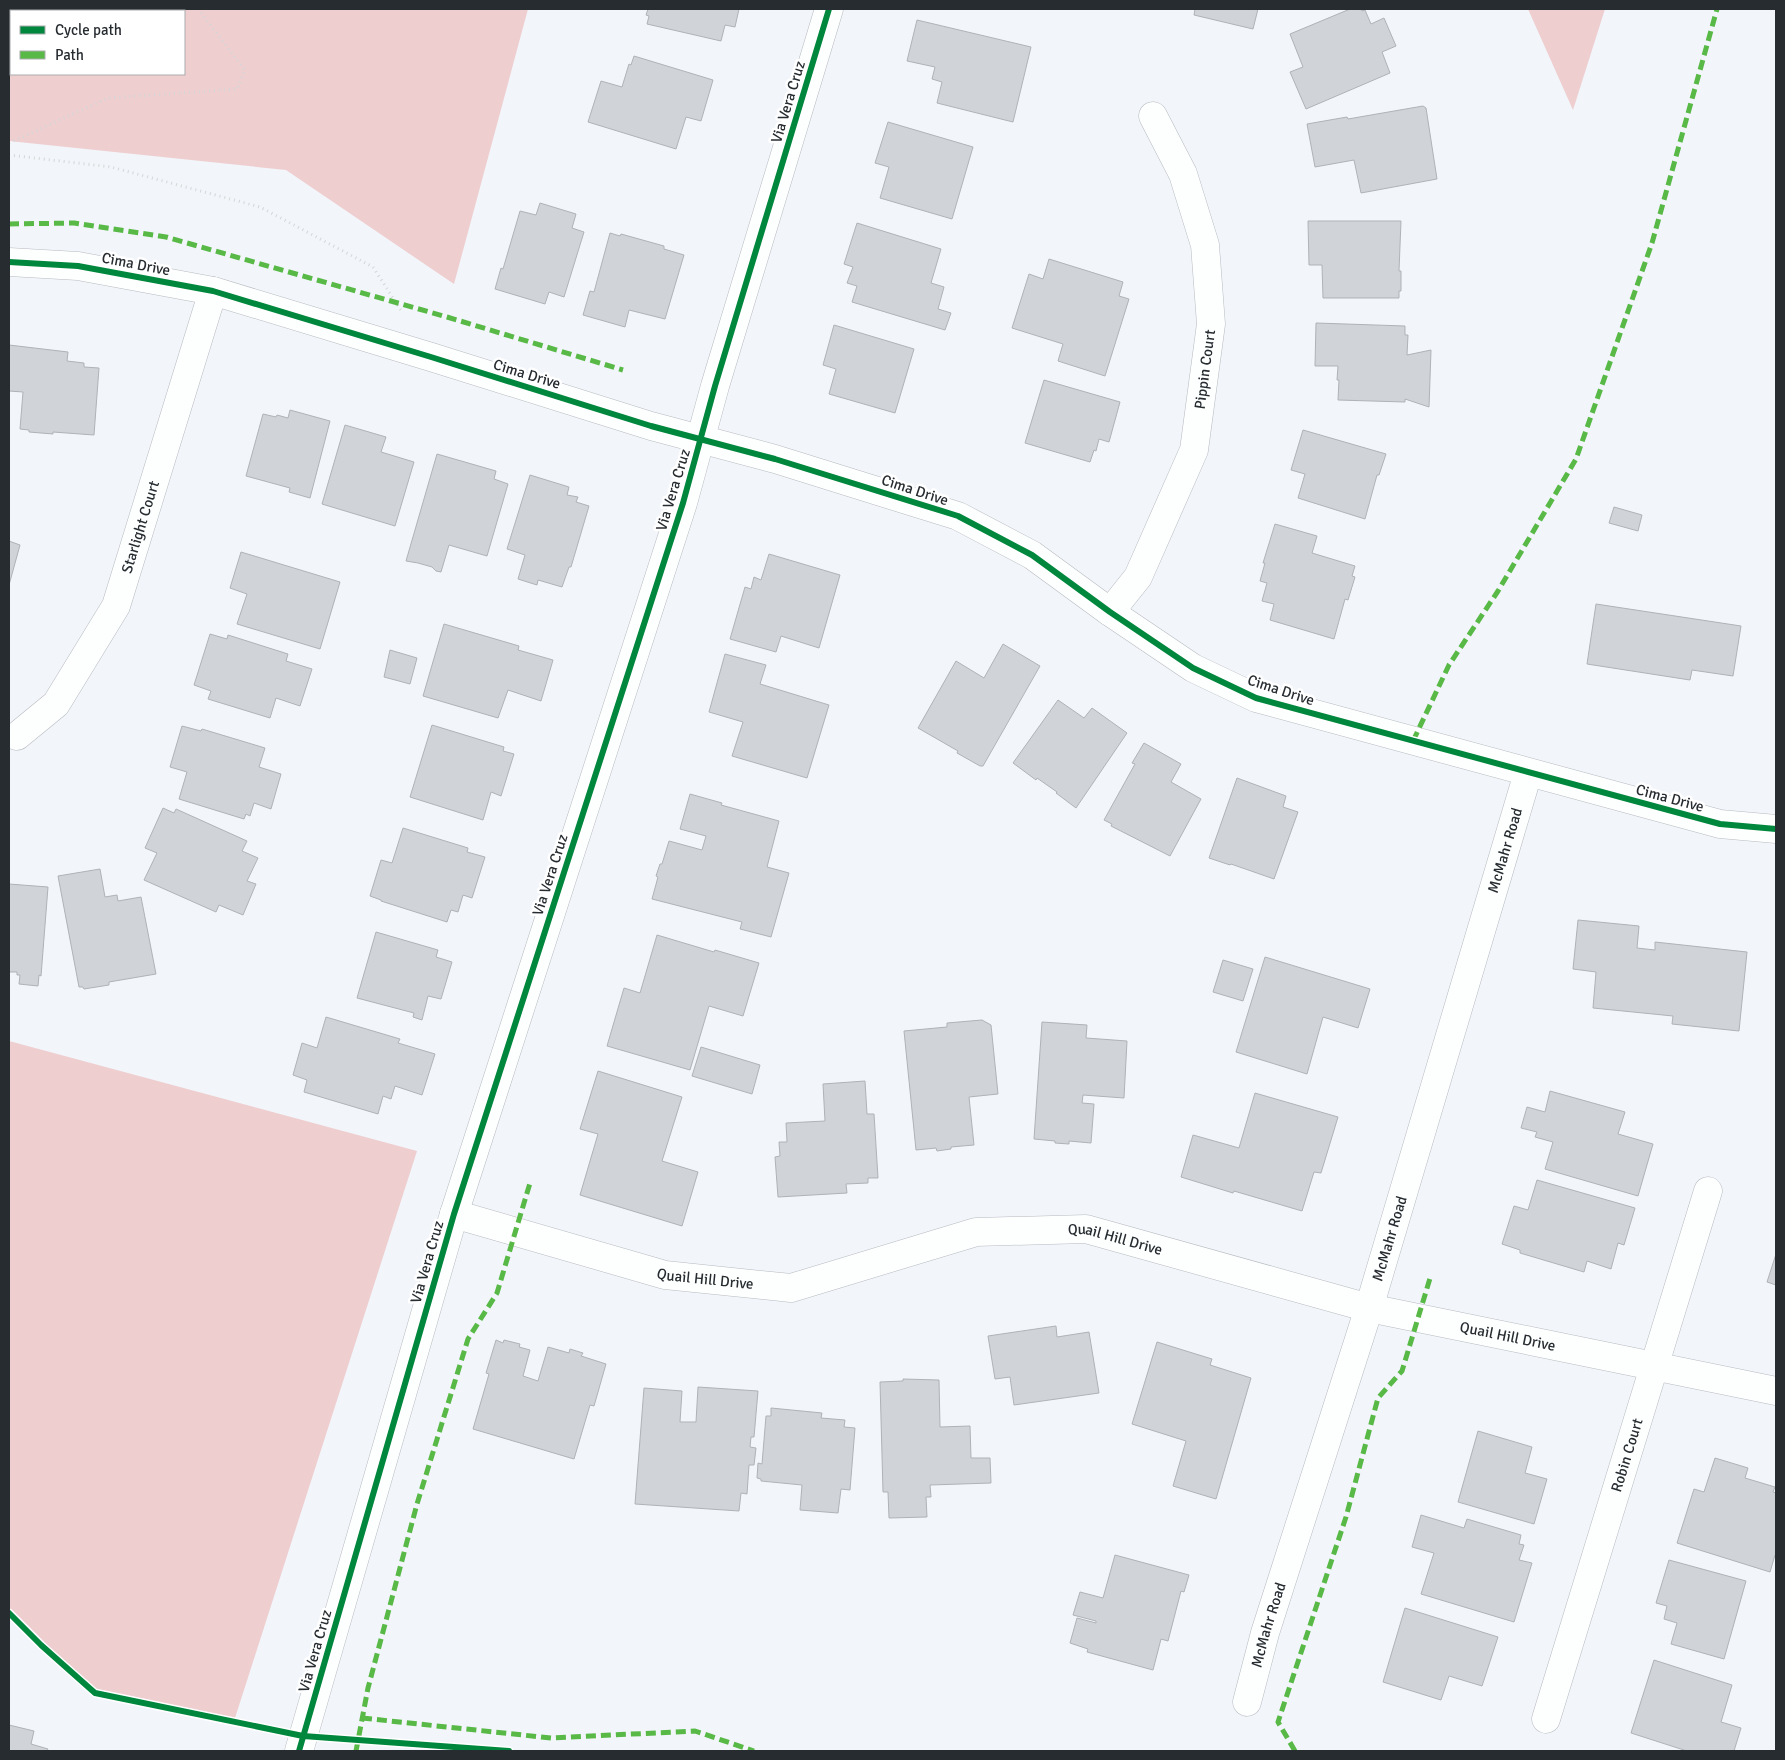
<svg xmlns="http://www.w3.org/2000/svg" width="1785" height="1760" font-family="Signika,sans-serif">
	<rect width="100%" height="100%" fill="#f2f5fa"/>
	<g fill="#eececf" fill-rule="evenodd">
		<path d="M9,9h519l-74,275 -168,-114 -277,-29zM11,11h173v63h-173z"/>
		<polygon points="1528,9 1605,9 1573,110"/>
		<polygon points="9,1041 417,1151 234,1721 95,1693 41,1645 9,1613"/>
	</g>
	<g fill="#d0d3d8" stroke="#afb3b8">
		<polygon points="648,9 739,9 735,27 725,25 721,41 647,24 649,16 646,15"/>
		<polygon points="1195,9 1258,9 1253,29 1194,15"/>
		<polygon points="1350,9 1361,9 1362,11 1365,10 1371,24 1384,18 1396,46 1382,52 1390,73 1306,109 1290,72 1303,67 1290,34"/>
		<polygon points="917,20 1031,47 1013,122 937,103 942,82 932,79 935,67 907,61"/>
		<polygon points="634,56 713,80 701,121 686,117 676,149 588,122 601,81 622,87 629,64 631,65"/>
		<polygon points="1423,106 1426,108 1437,179 1361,193 1354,160 1315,167 1307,124 1347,117 1348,119"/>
		<polygon points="888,122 973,147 952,219 880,198 889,167 875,163"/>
		<polygon points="540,203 576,214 572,228 584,232 564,297 549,292 545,304 495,289 501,268 503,269 520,211 536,215"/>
		<polygon points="1308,221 1401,221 1399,271 1401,271 1401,291 1399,291 1399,298 1323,298 1322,265 1309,265"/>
		<polygon points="857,223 941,249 931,283 944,287 938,309 951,313 945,330 852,302 857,286 847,283 853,267 844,264"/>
		<polygon points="610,233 620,236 621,234 664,246 664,249 684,255 665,319 629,310 625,327 583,315 590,291 594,292"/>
		<polygon points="1049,259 1123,282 1119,296 1129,299 1105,376 1058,361 1063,344 1012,328 1029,274 1043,279"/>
		<polygon points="1316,323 1405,326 1405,335 1408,335 1407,355 1431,350 1429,407 1405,399 1405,402 1338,400 1339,380 1337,380 1338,366 1315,366"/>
		<polygon points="834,325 914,349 895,413 829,394 836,369 823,365"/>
		<polygon points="9,345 68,352 67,361 84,363 84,367 99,368 94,435 53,432 53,434 29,432 29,430 20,429 23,392 9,391"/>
		<polygon points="1044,380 1120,402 1109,442 1099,439 1096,451 1094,450 1090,462 1025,443"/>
		<polygon points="290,410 330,421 310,498 289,492 290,488 246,476 263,414 276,417 277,415 288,418"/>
		<polygon points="345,425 386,437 381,452 414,462 395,526 322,504"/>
		<polygon points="1303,430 1386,454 1379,475 1377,475 1365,519 1298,498 1305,474 1291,470"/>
		<polygon points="437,454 496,471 494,479 508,484 487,556 449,545 441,572 436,571 432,567 418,563 406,561"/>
		<polygon points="530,475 569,487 567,495 578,497 576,502 589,506 571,567 569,567 562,587 538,580 537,585 518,579 525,555 507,549"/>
		<polygon points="1614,507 1642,515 1638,531 1609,523"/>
		<polygon points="1275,524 1317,536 1312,553 1355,566 1352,576 1355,577 1348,600 1345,599 1334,639 1270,620 1274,604 1262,601 1267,583 1260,581 1265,563 1263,563"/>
		<polygon points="9,541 20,545 9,585"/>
		<polygon points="241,552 340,582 320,649 237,624 247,594 230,588"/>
		<polygon points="769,554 840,575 819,648 781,636 776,652 730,639 745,587 751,589 754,577 761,580"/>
		<polygon points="1596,604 1741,626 1733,676 1692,670 1690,680 1587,664"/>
		<polygon points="444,624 519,646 518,650 553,660 541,701 508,690 498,718 423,696"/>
		<polygon points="210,634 227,639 228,635 288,654 286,661 312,669 300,706 276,698 270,718 208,699 211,691 194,685"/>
		<polygon points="1003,644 1040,666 983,766 980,766 957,753 958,751 918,728 956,661 984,678"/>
		<polygon points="390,650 417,658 410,684 384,677"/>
		<polygon points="725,654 766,665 760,684 829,705 807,778 732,756 743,722 709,712"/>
		<polygon points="1058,700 1084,718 1092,708 1127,733 1076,808 1056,793 1057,792 1037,778 1036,780 1013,763"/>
		<polygon points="432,725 504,747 503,751 514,754 501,796 491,792 483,820 410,797"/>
		<polygon points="182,726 201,731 202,729 265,748 259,767 281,774 271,809 254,803 250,816 246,814 244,819 179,799 187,772 170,767"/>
		<polygon points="1144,743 1181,764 1171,782 1201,799 1170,856 1111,826 1112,824 1104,820 1135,764 1132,763"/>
		<polygon points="1237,778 1286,796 1283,807 1298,812 1274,879 1231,864 1230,865 1209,858"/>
		<polygon points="690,794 722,803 721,805 779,821 767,867 789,873 771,937 740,929 742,922 652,899 658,877 656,876 660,864 662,864 669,841 702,850 706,836 680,829"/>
		<polygon points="163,808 174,813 176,809 247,841 242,851 258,858 247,881 256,884 243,915 219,905 216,912 144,880 157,853 145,848"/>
		<polygon points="403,828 468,848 467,852 485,857 472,898 463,895 458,912 451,910 447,922 381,901 381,900 370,896 381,860 392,863"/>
		<polygon points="100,869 105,897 117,895 118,901 141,897 156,974 109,982 109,985 84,989 83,987 79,987 58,876"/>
		<polygon points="9,884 48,887 41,976 39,975 38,986 19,984 20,975 17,975 17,972 9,972"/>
		<polygon points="1578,920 1639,926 1637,948 1655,950 1655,942 1747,952 1739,1031 1672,1024 1673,1016 1593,1008 1596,972 1573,969"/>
		<polygon points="376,932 438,950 436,957 452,962 441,999 428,996 422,1020 413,1017 414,1013 357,998"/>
		<polygon points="657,935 714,952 715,950 759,963 743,1016 709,1006 690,1070 607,1046 624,988 640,993"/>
		<polygon points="1265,957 1370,989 1358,1028 1323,1017 1307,1074 1236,1052"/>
		<polygon points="1223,960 1253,969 1243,1001 1213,992"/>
		<polygon points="326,1017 400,1039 398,1043 435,1054 422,1095 395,1086 391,1099 383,1096 378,1114 304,1092 307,1080 293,1075 302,1043 317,1048"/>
		<polygon points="982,1020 991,1025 998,1094 969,1097 974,1145 951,1147 951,1149 937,1151 936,1148 916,1150 904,1031 947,1027 947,1023"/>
		<polygon points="1042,1022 1087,1025 1086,1038 1127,1041 1124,1098 1083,1095 1082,1103 1094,1104 1091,1143 1069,1141 1069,1144 1055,1143 1055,1141 1034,1139"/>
		<polygon points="701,1047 760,1065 752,1094 692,1076"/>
		<polygon points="598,1071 682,1097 662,1161 698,1172 682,1226 580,1195 598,1134 580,1129"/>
		<polygon points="865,1081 867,1114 874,1114 878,1178 868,1178 868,1183 846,1184 847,1193 778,1197 775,1157 780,1156 779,1142 787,1142 786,1123 825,1121 823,1084"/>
		<polygon points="1550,1091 1625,1112 1618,1134 1653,1144 1638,1196 1545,1169 1553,1142 1535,1137 1537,1132 1521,1128 1527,1107 1545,1112"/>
		<polygon points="1255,1093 1338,1117 1321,1173 1314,1172 1302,1211 1234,1191 1233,1193 1181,1177 1193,1135 1239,1148"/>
		<polygon points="1537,1180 1635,1208 1624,1245 1618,1243 1611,1269 1587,1261 1584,1272 1520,1253 1520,1250 1502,1244 1514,1206 1528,1210"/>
		<polygon points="1776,1254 1776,1285 1767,1282"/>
		<polygon points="1056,1326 1057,1337 1089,1332 1099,1393 1014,1405 1010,1377 995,1379 988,1336"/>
		<polygon points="496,1340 503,1343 504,1340 520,1344 519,1347 530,1350 523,1376 538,1381 548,1347 569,1353 570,1349 583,1353 581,1356 606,1364 594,1406 590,1405 574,1459 473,1429 489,1374 486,1373"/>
		<polygon points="1157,1342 1212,1359 1210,1365 1251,1378 1216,1499 1173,1486 1186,1441 1132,1424"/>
		<polygon points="903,1379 939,1380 940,1427 970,1426 971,1458 990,1458 991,1483 930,1485 931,1497 926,1497 927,1517 889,1518 888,1492 883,1492 880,1382 903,1381"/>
		<polygon points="698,1387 758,1391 754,1437 751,1437 750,1447 756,1448 754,1465 749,1465 747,1494 741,1493 739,1511 635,1504 644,1388 682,1391 680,1422 696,1422"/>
		<polygon points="771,1408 822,1413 821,1418 845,1420 844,1427 855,1428 850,1490 841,1489 838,1513 800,1510 802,1485 761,1481 761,1479 757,1478 758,1463 762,1464 766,1416 771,1416"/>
		<polygon points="1478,1431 1532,1447 1525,1473 1547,1479 1534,1524 1458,1502"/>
		<polygon points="1715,1458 1748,1468 1745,1478 1775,1487 1773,1492 1776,1493 1776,1555 1775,1555 1770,1572 1677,1543 1694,1489 1704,1492"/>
		<polygon points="1421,1515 1464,1528 1467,1519 1521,1535 1519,1544 1524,1545 1519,1560 1532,1563 1514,1622 1421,1594 1434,1553 1412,1547"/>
		<polygon points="1115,1555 1189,1575 1184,1592 1181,1591 1168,1641 1161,1639 1153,1670 1087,1652 1088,1649 1070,1643 1077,1618 1096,1623 1096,1621 1073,1615 1080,1592 1103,1598"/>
		<polygon points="1669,1560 1746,1581 1724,1659 1671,1644 1677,1623 1664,1619 1667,1606 1656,1603"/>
		<polygon points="1405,1608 1498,1637 1482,1686 1449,1676 1441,1700 1383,1682"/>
		<polygon points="1654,1660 1732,1685 1721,1722 1741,1728 1734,1751 1687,1751 1631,1733"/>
		<polygon points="9,1725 34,1731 31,1744 48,1749 47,1751 9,1751"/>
	</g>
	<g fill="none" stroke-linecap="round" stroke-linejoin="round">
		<g stroke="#b7bbc0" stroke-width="29">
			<g id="street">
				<polyline points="9,262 78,266 213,291 431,357 651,426 775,459 958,516 1032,555 1110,612 1193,668 1256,698 1720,824 1776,829"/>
				<path id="s1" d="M1110,612l28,-35 56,-127 17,-126 -6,-79 -22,-71 -30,-58"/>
				<path id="s2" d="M17,736l39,-32 60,-98 97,-315"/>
				<path id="s3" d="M454,1214l211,61 126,13 185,-56 110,-3 283,79 407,83"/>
				<path id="s4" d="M1247,1702l18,-69 104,-325 159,-535"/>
				<path id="s5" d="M1546,1719l162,-528"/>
				<polyline points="299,1751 454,1214 683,503 715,386 829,9"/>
			</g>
		</g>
		<g stroke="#d5d6d7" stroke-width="3" stroke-dasharray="1 4" stroke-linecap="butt">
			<polyline points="9,143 108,98 237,89 245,70 198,9"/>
			<polyline points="9,155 111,167 260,207 373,267 402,312"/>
		</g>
		<use href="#street" stroke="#fdfefe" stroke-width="28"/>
		<g stroke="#58b947" stroke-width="5" stroke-dasharray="10 5" stroke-linecap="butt">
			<polyline points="9,224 74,223 166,237 447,317 623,370"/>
			<polyline points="1413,741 1449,665 1498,591 1576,459 1652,243 1717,9"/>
			<polyline points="362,1718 551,1738 695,1731 754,1751"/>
			<polyline points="356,1751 368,1688 417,1504 468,1339 497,1293 530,1183"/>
			<polyline points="1295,1751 1278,1722 1346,1517 1378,1398 1402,1371 1431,1275"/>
		</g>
		<g stroke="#fff" stroke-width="9">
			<g id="cycleway">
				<polyline points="9,262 78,266 213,291 431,357 651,426 775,459 958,516 1032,555 1110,612 1193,668 1256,698 1720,824 1776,829"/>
				<polyline points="9,1613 41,1645 95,1693 303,1736 509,1751"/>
				<polyline points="299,1751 454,1214 683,503 715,386 829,9"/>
			</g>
		</g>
		<use href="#cycleway" stroke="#00873e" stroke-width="6"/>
	</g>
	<g text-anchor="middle" stroke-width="5" stroke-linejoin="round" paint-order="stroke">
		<g font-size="15" fill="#272c31" stroke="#fff">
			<text transform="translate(788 102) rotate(-73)" y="5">Via Vera Cruz</text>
			<text transform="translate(136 264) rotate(11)" y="5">Cima Drive</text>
			<text dy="5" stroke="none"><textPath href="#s1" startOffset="265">Pippin Court</textPath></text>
			<text transform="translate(527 374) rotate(17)" y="5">Cima Drive</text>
			<text transform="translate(673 490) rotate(-73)" y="5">Via Vera Cruz</text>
			<text transform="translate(915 490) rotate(18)" y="5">Cima Drive</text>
			<text dy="5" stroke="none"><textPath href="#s2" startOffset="248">Starlight Court</textPath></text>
			<text transform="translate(1281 690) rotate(18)" y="5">Cima Drive</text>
			<text transform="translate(1670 798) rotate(15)" y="5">Cima Drive</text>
			<text dy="5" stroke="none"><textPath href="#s4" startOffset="890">McMahr Road</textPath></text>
			<text transform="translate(550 875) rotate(-72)" y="5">Via Vera Cruz</text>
			<text dy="5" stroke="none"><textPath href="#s4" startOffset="485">McMahr Road</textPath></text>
			<text dy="5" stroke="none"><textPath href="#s3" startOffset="680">Quail Hill Drive</textPath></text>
			<text transform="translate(427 1262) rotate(-74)" y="5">Via Vera Cruz</text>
			<text dy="5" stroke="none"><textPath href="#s3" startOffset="260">Quail Hill Drive</textPath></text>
			<text dy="5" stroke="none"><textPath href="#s3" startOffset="1085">Quail Hill Drive</textPath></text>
			<text dy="5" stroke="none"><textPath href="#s5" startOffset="276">Robin Court</textPath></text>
			<text dy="5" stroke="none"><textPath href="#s4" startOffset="80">McMahr Road</textPath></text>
			<text transform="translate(315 1651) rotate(-74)" y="5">Via Vera Cruz</text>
		</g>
	</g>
	<rect width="1785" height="1760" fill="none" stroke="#272c31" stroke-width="20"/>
	<rect x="10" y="10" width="175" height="65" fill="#ffffff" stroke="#a9abad"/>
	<rect x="20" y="26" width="25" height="8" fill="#00873e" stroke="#a9abad"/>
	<text x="55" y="35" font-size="15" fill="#272c31">Cycle path</text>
	<rect x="20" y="51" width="25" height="8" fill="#58b947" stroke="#a9abad"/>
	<text x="55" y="60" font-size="15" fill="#272c31">Path</text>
</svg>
